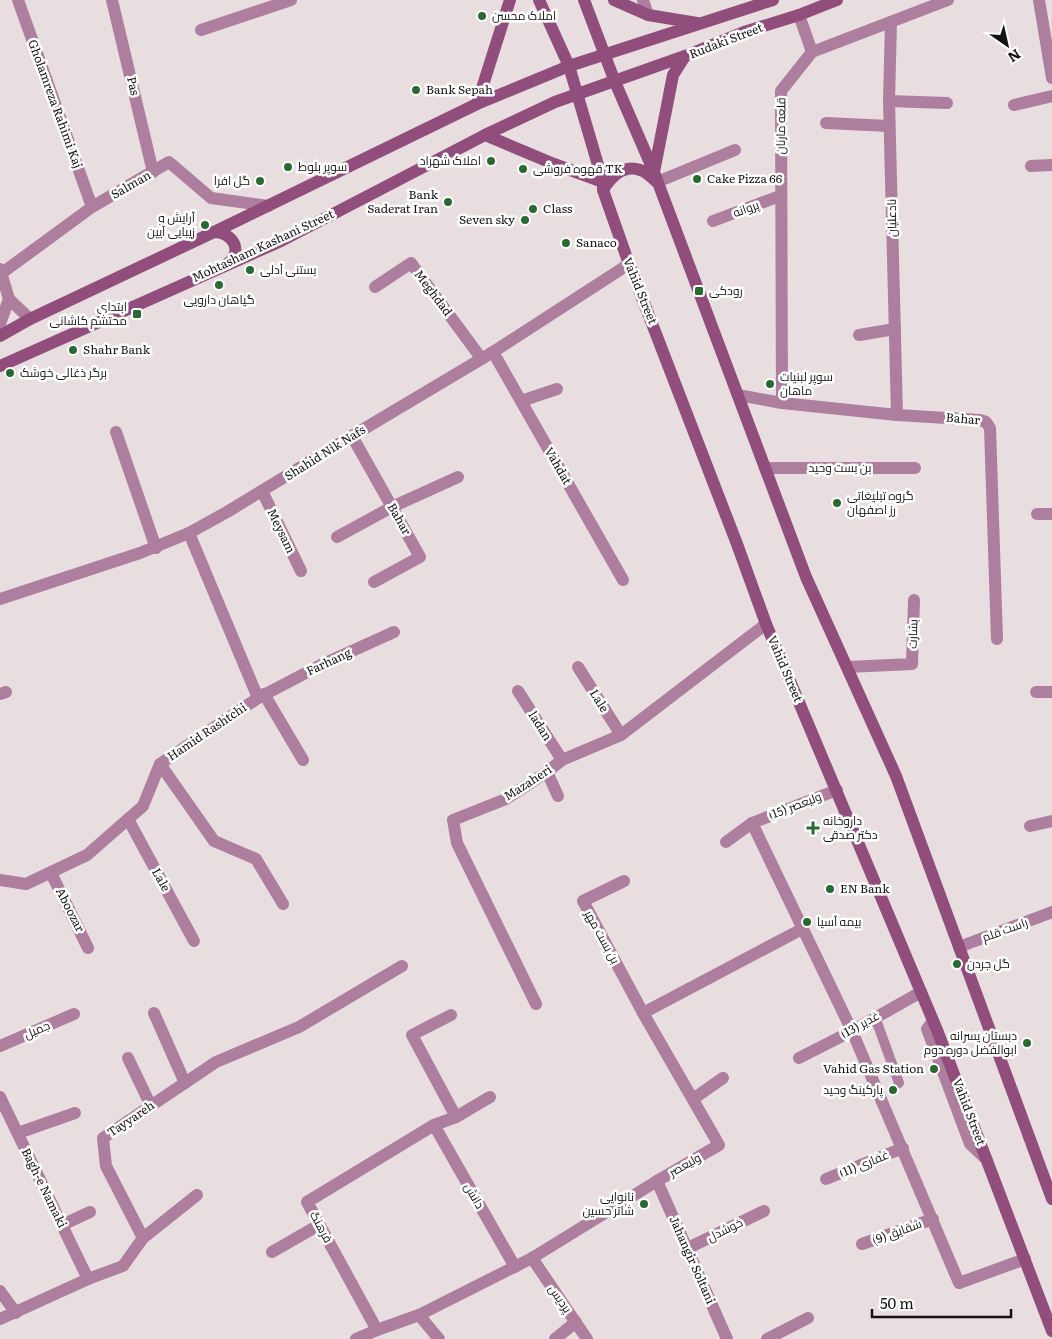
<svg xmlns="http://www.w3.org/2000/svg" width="1052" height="1339" font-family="Literata,Cairo,serif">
	<rect width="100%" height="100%" fill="#e8dedf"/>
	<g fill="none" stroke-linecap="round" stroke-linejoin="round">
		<polyline stroke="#ae7e9e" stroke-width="10" points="875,1017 899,1083"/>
		<g stroke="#ae7e9e" stroke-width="12">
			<polyline points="18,0 92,207"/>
			<polyline points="112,0 153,172"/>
			<polyline points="643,0 648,15"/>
			<polyline points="1039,0 1052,78"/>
			<polyline points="799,15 812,52"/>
			<polyline points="891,22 889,101 897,415"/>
			<polyline points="201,30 291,0"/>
			<polyline points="889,101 947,103"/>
			<polyline points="1014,105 1052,96"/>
			<polyline points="826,123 889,126"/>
			<polyline points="1031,166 1052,165"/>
			<polyline points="657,182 735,150"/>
			<polyline points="713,221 780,196"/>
			<polyline points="0,269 9,299"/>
			<polyline points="2,273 92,207 169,162 211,198 268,206"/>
			<polyline points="375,287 411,263 481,358"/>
			<polyline points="9,299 30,319"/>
			<polyline points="0,324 9,299"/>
			<polyline points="859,335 895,329"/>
			<polyline points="493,352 623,580"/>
			<polyline points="738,395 782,403 781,91 812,52 948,0"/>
			<polyline points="521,401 557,389"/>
			<polyline points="782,403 897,415 980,420 986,422 990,428 997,639"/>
			<polyline points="116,432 156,548"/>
			<polyline points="352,436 420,557 374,582"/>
			<polyline points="765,468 915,468"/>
			<polyline points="262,491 301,571"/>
			<polyline points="1037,514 1052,514"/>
			<polyline points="189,533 258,698"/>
			<polyline points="337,537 392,507 458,477"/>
			<polyline points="0,599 140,553 189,533 227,512 352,436 493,352 629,264"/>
			<polyline points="578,667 621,735"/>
			<polyline points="847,667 912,664 914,600"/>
			<polyline points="518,691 562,760"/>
			<polyline points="1036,692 1052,692"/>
			<polyline points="0,694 6,692"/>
			<polyline points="264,694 303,760"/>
			<polyline points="160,764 214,841 256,859 283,904"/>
			<polyline points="547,772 558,796"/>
			<polyline points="128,819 194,941"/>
			<polyline points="752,823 852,1031 959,1283 1025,1259"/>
			<polyline points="1030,826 1052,821"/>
			<polyline points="726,842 752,823 837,790"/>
			<polyline points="51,873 88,948"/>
			<polyline points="0,880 26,884 87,855 143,806 160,764 258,698 321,665 394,632"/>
			<polyline points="624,881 583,901 643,1013"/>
			<polyline points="959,947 1052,912"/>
			<polyline points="536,1004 457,843 453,820 506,799 547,772 562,760 621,735 766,624"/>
			<polyline points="154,1013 185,1083"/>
			<polyline points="451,1015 412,1035 456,1117"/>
			<polyline points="933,1021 927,1029 970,1144 987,1160"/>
			<polyline points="0,1046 74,1014"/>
			<polyline points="128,1058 151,1106"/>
			<polyline points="799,1058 852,1031 921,992"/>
			<polyline points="0,1097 88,1279"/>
			<polyline points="693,1099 723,1078"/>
			<polyline points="434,1125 515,1267"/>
			<polyline points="18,1133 75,1113"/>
			<polyline points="826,1179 903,1148"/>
			<polyline points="657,1181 727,1339"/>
			<polyline points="62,1225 90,1212"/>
			<polyline points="143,1238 197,1195"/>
			<polyline points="862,1244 933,1219"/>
			<polyline points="686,1249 764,1211"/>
			<polyline points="272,1252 319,1225"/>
			<polyline points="532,1258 587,1339"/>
			<polyline points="0,1291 16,1313"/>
			<polyline points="419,1315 439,1339"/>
			<polyline points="0,1319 88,1279 123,1266 143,1238 106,1166 103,1138 216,1062 299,1027 402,966"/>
			<polyline points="377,1330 307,1202 434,1125 456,1117 490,1097"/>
			<polyline points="356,1339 377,1330 419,1315 532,1258 657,1181 719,1145 643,1013 802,929"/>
			<polyline points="555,1339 576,1322"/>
			<polyline points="767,1339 808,1318"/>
		</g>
		<g stroke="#914e7d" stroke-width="12">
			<polyline points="539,0 569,66 603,182 603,190 629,264 737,544 766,624 937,1030 1052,1331"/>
			<polyline points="584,0 615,82 654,172 806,577 896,776 1052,1199"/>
			<polyline points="614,0 648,15 697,23"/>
			<polyline points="477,104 510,0"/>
			<polyline points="485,135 554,164 603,182"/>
			<polyline points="654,172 673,75 685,56"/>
			<path d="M603,190c8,-13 20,-26 37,-20 6,1 12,8 17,12"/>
			<path d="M214,232c19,0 30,20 13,32"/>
			<polyline points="0,336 30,319 214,232 477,104 569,66 773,0"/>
			<polyline points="0,366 281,241 485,135 555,102 685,56 744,32 799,15 837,0"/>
		</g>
	</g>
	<g fill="#296a33" stroke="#fff" stroke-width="2">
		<circle cx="482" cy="16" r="5"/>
		<circle cx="416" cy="90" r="5"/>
		<circle cx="491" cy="161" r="5"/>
		<circle cx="288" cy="167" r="5"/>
		<circle cx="523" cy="169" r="5"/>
		<circle cx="697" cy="179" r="5"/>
		<circle cx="260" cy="181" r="5"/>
		<circle cx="448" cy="202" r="5"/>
		<circle cx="533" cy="209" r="5"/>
		<circle cx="525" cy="220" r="5"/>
		<circle cx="205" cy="225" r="5"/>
		<circle cx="566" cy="243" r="5"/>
		<circle cx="250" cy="270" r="5"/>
		<circle cx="219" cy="285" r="5"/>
		<rect x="694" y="286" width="10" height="10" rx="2.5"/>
		<rect x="132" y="309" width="10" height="10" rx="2.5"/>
		<circle cx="73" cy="350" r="5"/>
		<circle cx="10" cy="373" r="5"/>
		<circle cx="770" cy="384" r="5"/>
		<circle cx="837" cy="503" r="5"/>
		<path d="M810.5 820.5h5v5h5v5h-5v5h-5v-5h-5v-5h5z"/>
		<circle cx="830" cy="889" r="5"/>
		<circle cx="807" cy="922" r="5"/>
		<circle cx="957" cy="964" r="5"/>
		<circle cx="1027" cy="1043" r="5"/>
		<circle cx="934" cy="1069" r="5"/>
		<circle cx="893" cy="1090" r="5"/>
		<circle cx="644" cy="1204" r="5"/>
	</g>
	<g text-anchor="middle" stroke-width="5" stroke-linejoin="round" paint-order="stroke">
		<g font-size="12" fill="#161313" stroke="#fff" text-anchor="start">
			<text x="492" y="20">املاک محسن</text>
			<text x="426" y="94">Bank Sepah</text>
			<text x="481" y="165" text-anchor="end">املاک شهراد</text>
			<text x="298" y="171">سوپر بلوط</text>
			<text x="533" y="173">قهوه فروشی TK</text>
			<text x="707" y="183">Cake Pizza 66</text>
			<text x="250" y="185" text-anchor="end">گل افرا</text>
			<text x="438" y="199" text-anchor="end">Bank<tspan x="438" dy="14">Saderat Iran</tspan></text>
			<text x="543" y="213">Class</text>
			<text x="195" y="222" text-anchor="end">آرایش و<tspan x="195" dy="14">زیبایی آیین</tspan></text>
			<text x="515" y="224" text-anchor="end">Seven sky</text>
			<text x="576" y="247">Sanaco</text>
			<text x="260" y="274">بستنی آدلی</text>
			<text x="709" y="295">رودکی</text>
			<text x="219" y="304" text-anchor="middle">گیاهان دارویی</text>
			<text x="127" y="311" text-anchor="end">ابتدای<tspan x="127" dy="14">محتشم کاشانی</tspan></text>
			<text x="83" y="354">Shahr Bank</text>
			<text x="20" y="377">برگر ذغالی خوشک</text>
			<text x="780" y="381">سوپر لبنیات<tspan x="780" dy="14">ماهان</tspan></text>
			<text x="847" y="500">گروه تبلیغاتی<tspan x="847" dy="14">رز اصفهان</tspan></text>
			<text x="823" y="825">داروخانه<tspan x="823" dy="14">دکتر صدقی</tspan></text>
			<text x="840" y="893">EN Bank</text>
			<text x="817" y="926">بیمه آسیا</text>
			<text x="967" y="968">گل جردن</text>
			<text x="1017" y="1040" text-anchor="end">دبستان پسرانه<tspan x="1017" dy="14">ابوالفضل دوره دوم</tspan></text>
			<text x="924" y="1073" text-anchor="end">Vahid Gas Station</text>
			<text x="883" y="1094" text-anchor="end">پارکینگ وحید</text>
			<text x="634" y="1201" text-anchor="end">نانوایی<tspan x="634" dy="14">شاتر حسین</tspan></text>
		</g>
		<g font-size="12" fill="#161313" stroke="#fff">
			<text transform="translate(726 41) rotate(-21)" y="4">Rudaki Street</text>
			<text transform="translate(133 86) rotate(77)" y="4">Pas</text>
			<text transform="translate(55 104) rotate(70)" y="4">Gholamreza Rahimi Kaj</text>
			<text transform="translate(781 126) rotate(-89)" y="4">قلعه مارنان</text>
			<text transform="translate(131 185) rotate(-30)" y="4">Salman</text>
			<text transform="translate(746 209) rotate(-20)" y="4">پروانه</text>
			<text transform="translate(892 218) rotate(-91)" y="4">نادعلیان</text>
			<text transform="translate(263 246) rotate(-25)" y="4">Mohtasham Kashani Street</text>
			<text transform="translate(640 291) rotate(68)" y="4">Vahid Street</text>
			<text transform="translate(433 293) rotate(53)" y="4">Meghdad</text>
			<text transform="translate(963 419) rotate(5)" y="4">Bahar</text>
			<text transform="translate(325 453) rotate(-32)" y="4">Shahid Nik Nafs</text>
			<text transform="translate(558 466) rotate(60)" y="4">Vahdat</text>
			<text x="840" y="472">بن بست وحید</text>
			<text transform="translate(399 519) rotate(60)" y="4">Bahar</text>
			<text transform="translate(281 531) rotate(64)" y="4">Meysam</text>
			<text transform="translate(913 634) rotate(-88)" y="4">بشارت</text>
			<text transform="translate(329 662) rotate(-25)" y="4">Farhang</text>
			<text transform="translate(785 669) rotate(67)" y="4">Vahid Street</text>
			<text transform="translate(599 701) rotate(58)" y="4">Lale</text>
			<text transform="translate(540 726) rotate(58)" y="4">ladan</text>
			<text transform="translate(207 732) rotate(-34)" y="4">Hamid Rashtchi</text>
			<text transform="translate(528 783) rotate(-33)" y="4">Mazaheri</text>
			<text transform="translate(795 806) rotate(-21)" y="4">ولیعصر (15)</text>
			<text transform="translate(161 880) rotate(61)" y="4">Lale</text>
			<text transform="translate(70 910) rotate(63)" y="4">Aboozar</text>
			<text transform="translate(1005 930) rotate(-20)" y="4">راست قلم</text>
			<text transform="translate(602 937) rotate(61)" y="4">بن بست مهر</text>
			<text transform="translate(860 1025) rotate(-29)" y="4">غدیر (13)</text>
			<text transform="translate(37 1030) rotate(-23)" y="4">جمیل</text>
			<text transform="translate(969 1112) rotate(69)" y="4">Vahid Street</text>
			<text transform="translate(131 1119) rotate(-34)" y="4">Tayyareh</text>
			<text transform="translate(864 1164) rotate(-22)" y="4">غفاری (11)</text>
			<text transform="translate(685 1165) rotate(-30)" y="4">ولیعصر</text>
			<text transform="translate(44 1188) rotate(64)" y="4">Bagh-e Namaki</text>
			<text transform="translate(474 1196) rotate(60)" y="4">دانش</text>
			<text transform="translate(321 1227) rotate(62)" y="4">فرهنگ</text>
			<text transform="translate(725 1230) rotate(-26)" y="4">خوشدل</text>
			<text transform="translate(897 1232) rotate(-20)" y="4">شقایق (9)</text>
			<text transform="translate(692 1260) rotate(66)" y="4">Jahangir Soltani</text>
			<text transform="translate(560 1299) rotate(56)" y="4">پردیس</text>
		</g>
	</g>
	<g transform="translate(1007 45) rotate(146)" stroke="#ffffff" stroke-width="4" paint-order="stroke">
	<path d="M0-4L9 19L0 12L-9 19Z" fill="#161313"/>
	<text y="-8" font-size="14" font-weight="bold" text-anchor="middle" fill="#161313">N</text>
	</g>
	<path d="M872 1309v8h139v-8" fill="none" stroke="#161313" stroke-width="2.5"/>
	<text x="880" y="1309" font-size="15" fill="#161313" stroke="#ffffff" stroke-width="4" paint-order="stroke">50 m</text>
</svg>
